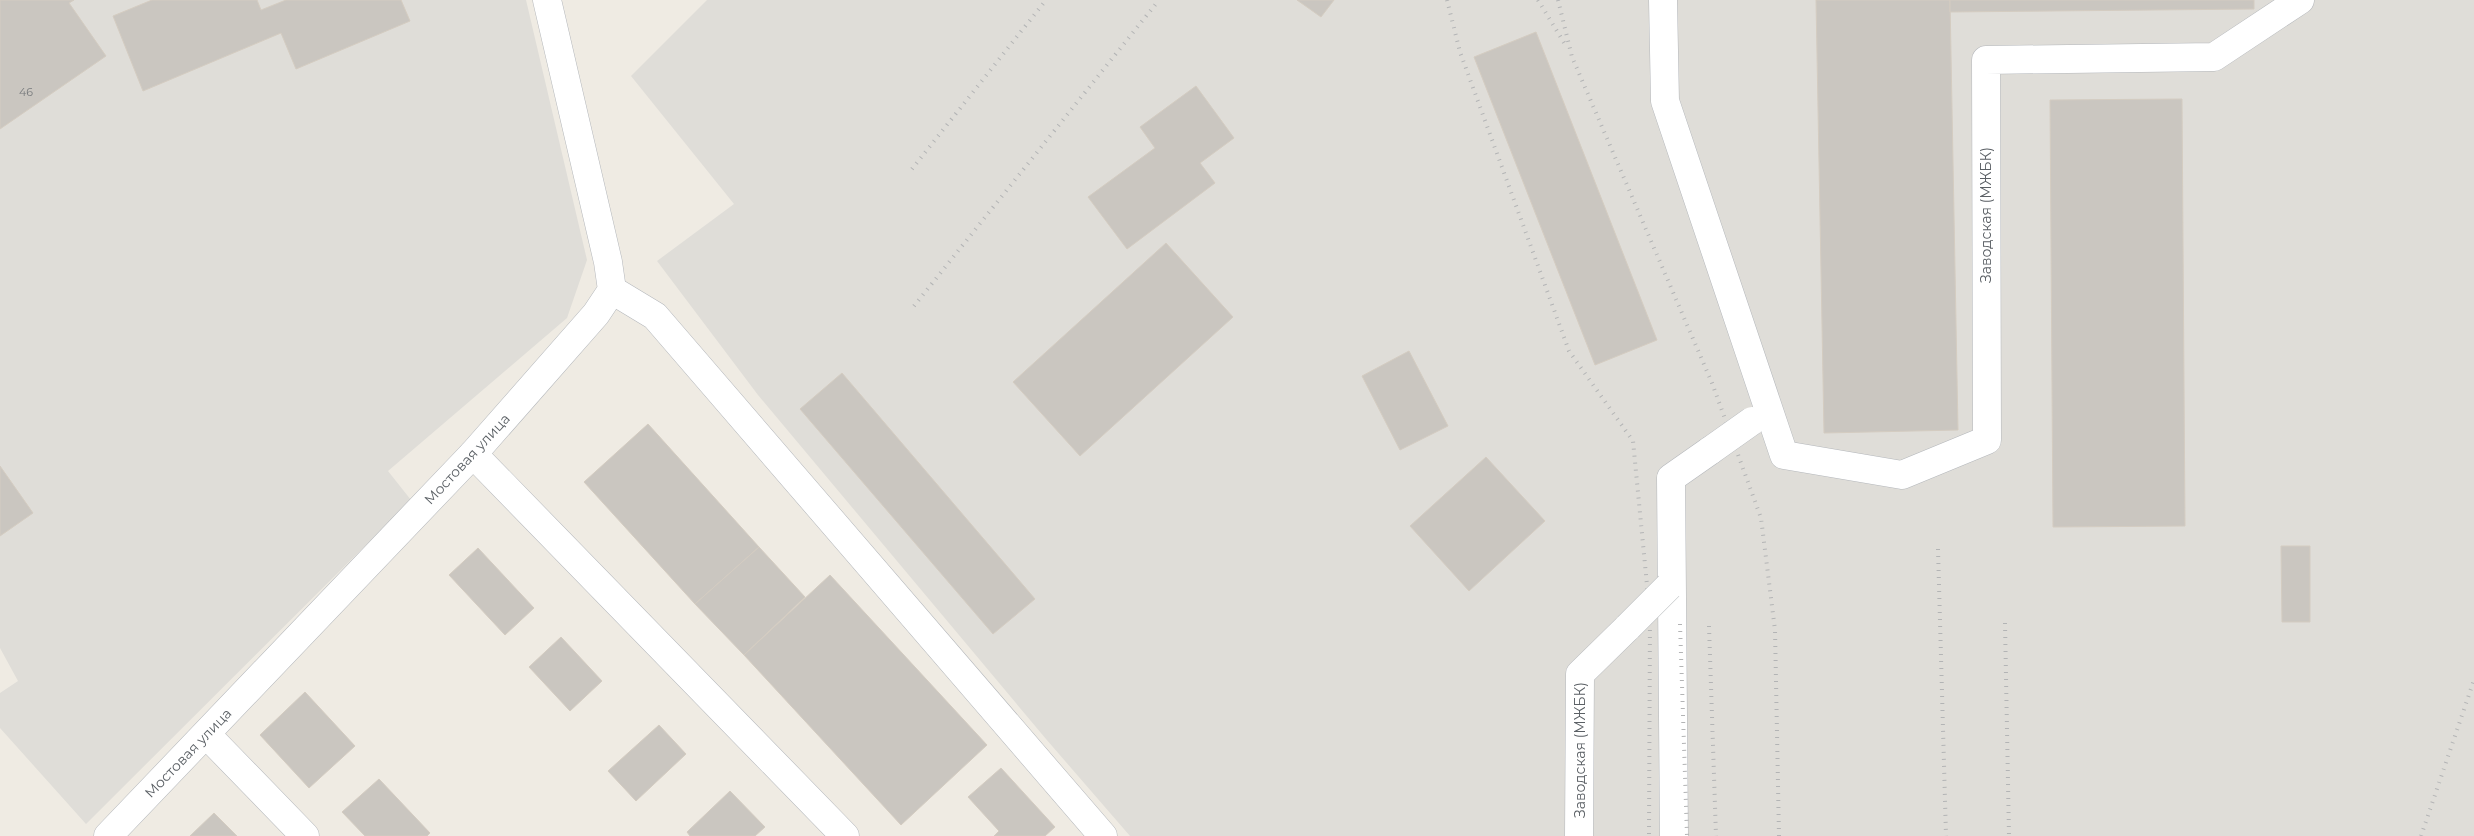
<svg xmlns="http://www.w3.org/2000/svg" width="2474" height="836" font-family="Montserrat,sans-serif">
	<rect width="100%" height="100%" fill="#efebe3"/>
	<g fill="#dfddd8">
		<polygon points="0,0 526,0 587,260 567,318 388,471 411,500 86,824 0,728 0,693 18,681 0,648"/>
		<polygon points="707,0 2474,0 2474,836 1130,836 1046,739 758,395 657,261 734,204 631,76"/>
	</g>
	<g fill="#cac6c0" stroke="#d4ccc1">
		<polygon points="0,0 74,0 69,3 106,56 0,129"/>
		<polygon points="152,0 257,0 261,10 286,0 401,0 410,21 296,69 281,33 143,91 113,16"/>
		<polygon points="1297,0 1334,0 1321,17"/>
		<polygon points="1816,0 1950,0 1958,430 1824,433"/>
		<polygon points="1950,0 2254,0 2254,9 1950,12"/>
		<polygon points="1536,32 1657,340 1595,365 1474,57"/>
		<polygon points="1196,86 1234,138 1200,163 1215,183 1127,249 1088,197 1155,148 1140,127"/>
		<polygon points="2182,99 2185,526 2053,527 2050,100"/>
		<polygon points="1166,243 1233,317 1080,456 1013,382"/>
		<polygon points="1409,351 1448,426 1400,450 1362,376"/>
		<polygon points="842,373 1035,599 993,634 800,409"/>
		<polygon points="648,424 759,547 695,604 584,482"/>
		<polygon points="1486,457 1545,521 1469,591 1410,526"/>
		<polygon points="0,466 33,513 0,536"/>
		<polygon points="2281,546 2310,546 2310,622 2282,622"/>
		<polygon points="759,547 805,597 744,655 695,604"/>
		<polygon points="478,548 534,608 505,635 449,575"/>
		<polygon points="830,575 987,745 901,825 744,655"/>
		<polygon points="561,637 602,681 570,711 529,667"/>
		<polygon points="305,692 355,746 309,788 260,735"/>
		<polygon points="659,725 686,754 636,801 608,771"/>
		<polygon points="1001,768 1055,827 1045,836 994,836 999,831 968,797"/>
		<polygon points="379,779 430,833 427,836 365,836 342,812"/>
		<polygon points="730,791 765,827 755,836 690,836 687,832"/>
		<polygon points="214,813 237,836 190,836"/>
	</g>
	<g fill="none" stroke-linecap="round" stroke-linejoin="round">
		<g stroke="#b4b7bb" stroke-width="29">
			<g id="minor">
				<polyline points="1663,0 1665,101 1784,455 1902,475 1987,440 1986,60 2214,57 2300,0"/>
				<polyline points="612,290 655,316 1103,836"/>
				<polyline points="473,454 845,836"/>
				<polyline points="207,735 305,836"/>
				<polyline points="108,836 473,454 596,314 612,290 608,262 547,0"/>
				<polyline points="1579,836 1580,674 1628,627"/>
				<polyline points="1674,836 1671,478 1711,450"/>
			</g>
		</g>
		<use href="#minor" stroke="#fff" stroke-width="28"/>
		<g stroke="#b3b4b5" stroke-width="4" stroke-dasharray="1 6" stroke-linecap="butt">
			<polyline points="1447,0 1460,52 1569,351 1633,441 1650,616 1649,836"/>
			<polyline points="1538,0 1566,46"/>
			<polyline points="1558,0 1572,57 1712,383 1761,518 1775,630 1779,836"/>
			<polyline points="912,169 1046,0"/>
			<polyline points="914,306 1159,0"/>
			<polyline points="1938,549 1946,836"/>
			<polyline points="2005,623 2009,836"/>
			<polyline points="1680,624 1687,836"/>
			<polyline points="1709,626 1716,836"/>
			<polyline points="2421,836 2474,680"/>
		</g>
		<g stroke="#b4b7bb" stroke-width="29" stroke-linecap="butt">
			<g id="minor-bridge">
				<polyline points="1711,450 1752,421"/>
				<polyline points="1628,627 1669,586"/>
			</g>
		</g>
		<use href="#minor-bridge" stroke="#fff" stroke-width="28"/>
	</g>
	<g text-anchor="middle" stroke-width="4.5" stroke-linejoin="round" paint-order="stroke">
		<g font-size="11" fill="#777a7c">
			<text x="26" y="96">46</text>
		</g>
		<g font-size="14" fill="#5b6065" stroke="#fff">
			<text transform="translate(1986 215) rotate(-90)" y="5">Заводская (МЖБК)</text>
			<text transform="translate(467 459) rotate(-47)" y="5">Мостовая улица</text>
			<text transform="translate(1580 750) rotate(-90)" y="5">Заводская (МЖБК)</text>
			<text transform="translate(188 753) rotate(-46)" y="5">Мостовая улица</text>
		</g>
	</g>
</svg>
